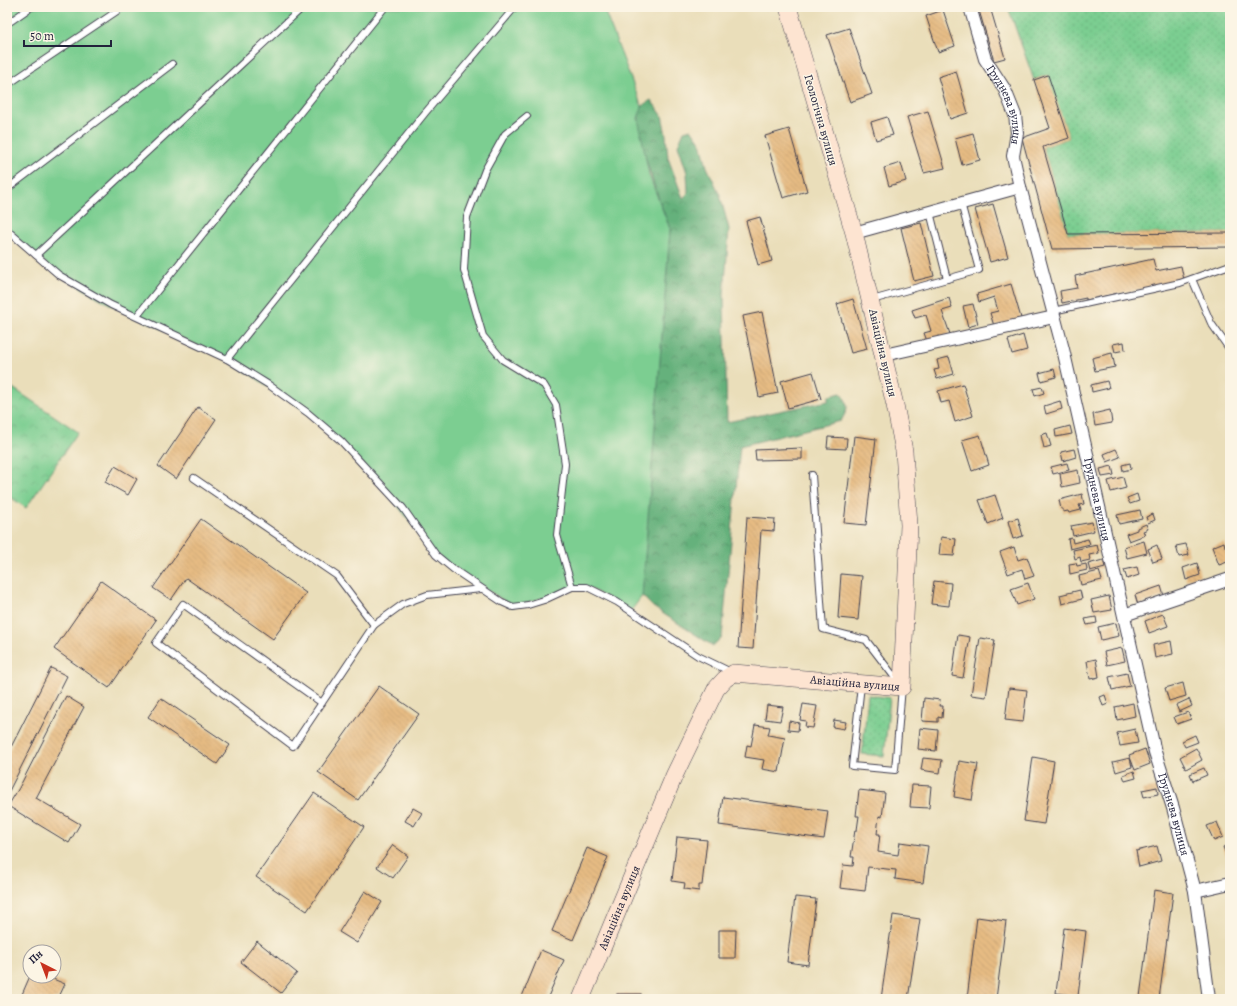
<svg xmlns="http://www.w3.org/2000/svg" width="1237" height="1006" font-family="Alegreya,serif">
	<defs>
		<pattern id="grass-dots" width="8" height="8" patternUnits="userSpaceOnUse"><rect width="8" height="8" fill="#7cce91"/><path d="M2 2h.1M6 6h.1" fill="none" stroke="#6bb17e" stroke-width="1.8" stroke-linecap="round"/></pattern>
		<pattern id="forest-crowns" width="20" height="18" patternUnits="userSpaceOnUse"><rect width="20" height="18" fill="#65b17b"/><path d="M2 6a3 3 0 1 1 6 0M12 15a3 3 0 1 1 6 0" fill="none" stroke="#539066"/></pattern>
		<pattern id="park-crowns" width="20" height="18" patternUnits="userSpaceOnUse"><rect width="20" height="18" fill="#7cce91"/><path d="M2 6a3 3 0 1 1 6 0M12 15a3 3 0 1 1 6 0" fill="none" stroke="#6bb17e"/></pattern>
		<pattern id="building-back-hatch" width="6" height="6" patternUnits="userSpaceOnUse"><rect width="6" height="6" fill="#e6bb83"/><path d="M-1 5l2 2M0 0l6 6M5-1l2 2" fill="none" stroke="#c5a072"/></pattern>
	</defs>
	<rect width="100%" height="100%" fill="#fcf5e5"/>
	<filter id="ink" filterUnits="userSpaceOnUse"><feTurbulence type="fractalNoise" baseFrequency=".025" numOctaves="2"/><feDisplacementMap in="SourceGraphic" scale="8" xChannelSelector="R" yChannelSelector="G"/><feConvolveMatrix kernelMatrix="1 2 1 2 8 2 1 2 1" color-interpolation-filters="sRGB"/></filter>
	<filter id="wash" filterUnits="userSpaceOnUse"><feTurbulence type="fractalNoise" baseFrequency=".012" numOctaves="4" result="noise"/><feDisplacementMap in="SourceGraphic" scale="16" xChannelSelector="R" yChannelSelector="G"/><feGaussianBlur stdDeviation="0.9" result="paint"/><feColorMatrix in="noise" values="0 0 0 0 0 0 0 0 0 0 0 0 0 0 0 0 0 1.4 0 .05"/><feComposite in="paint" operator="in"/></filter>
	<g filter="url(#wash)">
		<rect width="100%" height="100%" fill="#eadeba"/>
		<g fill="url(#grass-dots)" stroke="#4f7866">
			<polygon points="1008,7 1230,7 1230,233 1068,234 1043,147 1069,138 1047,75 1034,80"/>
			<polygon points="868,695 890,698 884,756 862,754"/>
		</g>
		<path fill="url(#forest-crowns)" stroke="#446a5b" d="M651,100l11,15 4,20 2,23 15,40 5,-5 -1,-20 -9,-28 6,-14 7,-2 10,14 6,24 13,28 9,34 -5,67 3,126 101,-21 1,-5 12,-3c9,12 7,16 0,28l-101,25 -18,191 -9,9 -60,-39 -11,-11 28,-367c-8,-21 -40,-103 -29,-122 2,-2 7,-5 10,-7z"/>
		<polygon fill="url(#park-crowns)" stroke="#4f7866" points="7,384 78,432 26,508 7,495"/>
		<polygon fill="#7cce91" stroke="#4f7866" points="7,7 603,7 642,107 638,118 649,175 670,229 642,596 631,611 587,587 572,587 559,593 513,607 436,555 375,477 308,413 227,359 111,305 59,275 7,230"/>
		<g id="blocks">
			<g fill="url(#building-back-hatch)">
				<polygon points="978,7 990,7 1005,58 994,61"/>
				<polygon points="943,10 955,46 938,52 926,16"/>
				<polygon points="849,28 872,94 850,102 827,35"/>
				<polygon points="956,71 968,113 950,119 938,77"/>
				<polygon points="1048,75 1069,138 1043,147 1068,234 1230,233 1230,247 1052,249 1022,138 1050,128 1034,80"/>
				<polygon points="928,111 945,168 924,173 907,117"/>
				<polygon points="887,117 893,135 876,140 871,122"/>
				<polygon points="789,129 807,191 783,198 765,136"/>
				<polygon points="973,133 980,160 962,165 955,138"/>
				<polygon points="901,163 906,181 889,186 884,168"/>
				<polygon points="993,204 1008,257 990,262 975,209"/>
				<polygon points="760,217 772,261 758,265 746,221"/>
				<polygon points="921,223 934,276 914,281 901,228"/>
				<polygon points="1153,259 1156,271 1181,266 1184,280 1086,300 1086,298 1062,303 1060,291 1077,288 1075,276"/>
				<polygon points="1011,284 1021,318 994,326 990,313 998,311 994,297 979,302 977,294"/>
				<polygon points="949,298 952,308 942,311 950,334 927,341 924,333 931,331 926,315 915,318 912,310"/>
				<polygon points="853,299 867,349 851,353 837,304"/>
				<polygon points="973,304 978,324 968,327 963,306"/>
				<polygon points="762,312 778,393 759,397 743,316"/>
				<polygon points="1023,335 1027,350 1012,354 1008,340"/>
				<polygon points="1124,342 1125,350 1115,352 1113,344"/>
				<polygon points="1112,353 1115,367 1095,371 1092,358"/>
				<polygon points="949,357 954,374 937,379 934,370 939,369 937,360"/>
				<polygon points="1054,369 1056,377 1041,381 1039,373"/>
				<polygon points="813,372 821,399 788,408 781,381"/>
				<polygon points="1107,381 1109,388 1092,392 1091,385"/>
				<polygon points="963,384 973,416 955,422 949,401 941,403 938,391"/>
				<polygon points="1042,387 1044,393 1035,396 1033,389"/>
				<polygon points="1060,401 1062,409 1046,414 1044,406"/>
				<polygon points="198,407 216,419 176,479 158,466"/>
				<polygon points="1110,410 1112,423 1095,426 1093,414"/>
				<polygon points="1070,426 1072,434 1056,437 1055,430"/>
				<polygon points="1047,433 1051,446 1044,448 1041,435"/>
				<polygon points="980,435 989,465 972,471 962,440"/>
				<polygon points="854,436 876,439 866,525 844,523"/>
				<polygon points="828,437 847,438 846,449 827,448"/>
				<polygon points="802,448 802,459 756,460 755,450"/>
				<polygon points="1074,449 1076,457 1063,461 1061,452"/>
				<polygon points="1116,449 1120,457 1107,462 1104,454"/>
				<polygon points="1067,463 1069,470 1053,474 1051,467"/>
				<polygon points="1130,463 1131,469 1123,471 1122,465"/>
				<polygon points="115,466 137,479 128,495 105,482"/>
				<polygon points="1112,466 1114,475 1102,477 1100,469"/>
				<polygon points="1078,470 1080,483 1062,487 1060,474"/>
				<polygon points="1123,477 1126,488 1111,492 1108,481"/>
				<polygon points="1082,494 1084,504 1079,505 1081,510 1069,513 1068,511 1063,512 1063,509 1061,509 1059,500"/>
				<polygon points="1137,494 1139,501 1130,504 1127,498"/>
				<polygon points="995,495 1003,518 988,524 979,500"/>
				<polygon points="1140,510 1142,519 1119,524 1117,515"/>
				<polygon points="1153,514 1155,520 1148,523 1146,517"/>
				<polygon points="747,517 775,519 774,531 761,530 753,649 738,648"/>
				<polygon points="1018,518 1023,536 1013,539 1008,521"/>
				<polygon points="201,519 306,593 273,639 186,578 171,600 153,588"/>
				<polygon points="1092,522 1094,531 1073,536 1071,526"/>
				<polygon points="1146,524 1148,529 1143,531 1145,535 1129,541 1126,534 1137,530 1137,528"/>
				<polygon points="941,537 956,539 954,556 939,555"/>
				<polygon points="1072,538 1073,543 1088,539 1090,544 1070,549 1068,539"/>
				<polygon points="1144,541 1147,553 1127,558 1124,547"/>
				<polygon points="1224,542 1225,547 1230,545 1230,561 1219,565 1212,547"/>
				<polygon points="1186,544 1189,555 1179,557 1176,546"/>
				<polygon points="1097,545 1099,553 1089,555 1090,560 1081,562 1080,557 1075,559 1073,550"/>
				<polygon points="1157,545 1162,559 1153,562 1148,549"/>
				<polygon points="1014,547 1018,560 1027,557 1034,576 1025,579 1022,569 1008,574 1000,552"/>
				<polygon points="1103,560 1105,567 1090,571 1088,564"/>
				<polygon points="1076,563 1077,566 1086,564 1087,570 1070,574 1069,564"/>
				<polygon points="1197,563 1200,575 1186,580 1183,568"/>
				<polygon points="1137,567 1139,575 1127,579 1124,570"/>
				<polygon points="1099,571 1102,580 1081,585 1079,576"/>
				<polygon points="841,574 862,576 858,620 838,618"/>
				<polygon points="101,581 156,620 109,688 54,649"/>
				<polygon points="934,581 951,583 949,606 931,604"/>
				<polygon points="1028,583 1034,599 1017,605 1011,589"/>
				<polygon points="1161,586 1164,596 1138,605 1135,595"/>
				<polygon points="1080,590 1082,599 1062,604 1060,595"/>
				<polygon points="1109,596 1112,610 1094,613 1091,600"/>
				<polygon points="1163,614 1168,626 1149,633 1145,621"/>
				<polygon points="1096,617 1097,623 1087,625 1085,619"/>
				<polygon points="1116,623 1119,636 1101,640 1098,627"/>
				<polygon points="958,635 970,637 963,678 952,676"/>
				<polygon points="980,638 995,640 986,697 971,695"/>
				<polygon points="1171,641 1173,654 1155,658 1153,645"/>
				<polygon points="1122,648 1125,661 1107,665 1104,652"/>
				<polygon points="1096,659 1099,677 1090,679 1087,661"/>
				<polygon points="51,668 67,676 7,795 7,755"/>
				<polygon points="1127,673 1130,686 1112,690 1109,677"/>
				<polygon points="1183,683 1186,696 1169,701 1165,688"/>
				<polygon points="379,686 419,714 358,800 318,772"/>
				<polygon points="1009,688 1027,690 1023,722 1005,720"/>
				<polygon points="1105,695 1108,704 1103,706 1100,697"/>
				<polygon points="66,696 84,707 36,798 80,824 69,843 8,806 19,788"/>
				<polygon points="161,698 230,745 217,764 148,717"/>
				<polygon points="924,698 940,700 939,706 943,706 942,718 938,717 938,722 922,721"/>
				<polygon points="1189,699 1192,706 1179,712 1176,705"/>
				<polygon points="1133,703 1135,716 1117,720 1115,707"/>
				<polygon points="803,704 817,706 813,728 805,727 806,721 800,720"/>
				<polygon points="767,705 783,707 780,721 765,719"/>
				<polygon points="1188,712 1191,719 1177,724 1174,717"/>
				<polygon points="834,720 846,722 844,729 833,727"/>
				<polygon points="789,721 799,723 798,731 788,730"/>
				<polygon points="755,725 770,727 768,735 785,738 779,772 762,769 764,760 745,757 747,745 751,746"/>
				<polygon points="920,728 938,730 936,751 918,749"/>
				<polygon points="1135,729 1138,743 1120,746 1117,733"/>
				<polygon points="1195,735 1198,742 1185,747 1182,741"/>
				<polygon points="1196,748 1202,760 1186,769 1180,757"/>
				<polygon points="1145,749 1150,764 1135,770 1129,755"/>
				<polygon points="1033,757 1054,761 1044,824 1024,821"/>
				<polygon points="923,758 942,760 940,773 921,770"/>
				<polygon points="1130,758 1132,767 1116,772 1113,762"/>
				<polygon points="959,761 978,764 972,800 954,797"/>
				<polygon points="1204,768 1207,775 1193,781 1190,774"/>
				<polygon points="1134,771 1136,778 1125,781 1123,775"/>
				<polygon points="912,785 931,786 929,808 910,807"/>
				<polygon points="1157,787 1158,794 1144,797 1142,790"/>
				<polygon points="859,790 885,793 882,817 879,816 877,834 880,834 878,852 898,855 900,842 928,846 923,883 895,879 896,870 868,867 865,891 840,888 843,865 853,866 854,857 851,857 855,830 857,830 859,816 856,816"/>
				<polygon points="314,793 364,827 307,911 256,877"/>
				<polygon points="723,797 828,811 824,839 719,825"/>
				<polygon points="413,808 422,813 414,826 405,821"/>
				<polygon points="1217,822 1223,837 1214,841 1207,826"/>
				<polygon points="677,837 707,840 702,885 699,885 699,891 684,889 685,883 672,881"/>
				<polygon points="1230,844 1230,863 1223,847"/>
				<polygon points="393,845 408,856 393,878 377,867"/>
				<polygon points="1157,846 1161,861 1139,867 1136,851"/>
				<polygon points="587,848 608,857 573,940 552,931"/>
				<polygon points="1154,890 1173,893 1159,999 1140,997"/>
				<polygon points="365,891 382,902 357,943 339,932"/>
				<polygon points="795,897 816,899 808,965 787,962"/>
				<polygon points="893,915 920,919 908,999 881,999"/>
				<polygon points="977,917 1006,921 996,999 967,999"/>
				<polygon points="1064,928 1086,931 1078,996 1056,993"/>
				<polygon points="719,930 736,930 735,958 719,958"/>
				<polygon points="257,941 297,973 281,993 241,962"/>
				<polygon points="541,950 564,960 547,999 521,999"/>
				<polygon points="30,976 46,976 65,984 58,999 20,999"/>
				<rect x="617" y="994" width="24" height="5"/>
			</g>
		</g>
	</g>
	<g filter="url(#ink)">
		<use href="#blocks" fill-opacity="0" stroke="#403e4e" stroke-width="1"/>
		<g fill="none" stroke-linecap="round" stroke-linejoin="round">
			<g stroke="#403e4e" stroke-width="8">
				<g id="lane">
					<polyline points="7,13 11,21 31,7"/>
					<polyline points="7,85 123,7"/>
					<polyline points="527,116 505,134 485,170 467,217 464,270 483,336 503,360 544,385 556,405 565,464 557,535 572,587"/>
					<polyline points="7,189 172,64"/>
					<polyline points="930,212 947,279"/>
					<polyline points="7,230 59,275 111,305 227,359 269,385 308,413 341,441 403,508 436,555 453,569 502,602 513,607 528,605 544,600 572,587 587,587 617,602 698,656 731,672"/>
					<polyline points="36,255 303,7"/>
					<polyline points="1192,279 1211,323 1230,350"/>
					<polyline points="872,300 979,270 961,203"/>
					<polyline points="1053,311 1180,283 1230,265"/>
					<polyline points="137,316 385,7"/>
					<polyline points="227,359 425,113 515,7"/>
					<polyline points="812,475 823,629 866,640 902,687 895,770 852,766 861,685"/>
					<polyline points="194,478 337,576 374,625"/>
					<polyline points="322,703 183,604 156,643 293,746 374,625 403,604 427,595 481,589"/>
				</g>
			</g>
			<g stroke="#403e4e" stroke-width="14">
				<g id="street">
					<path id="s1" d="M970,7l15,52 20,31 10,25 2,18 -4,23 7,31 43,162 92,403 18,56 22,83 14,108"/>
					<polyline points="854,233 1020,187"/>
					<polyline points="884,355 1054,317"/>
					<polyline points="1124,615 1230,579"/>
					<polyline points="1195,891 1230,883"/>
				</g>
			</g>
			<g stroke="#403e4e" stroke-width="18">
				<g id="secondary">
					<path id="s2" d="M581,999l93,-223 42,-87 9,-10 9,-6 168,14 7,-162 -5,-74 -9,-46 -41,-172 -66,-226"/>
				</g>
			</g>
			<use href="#lane" stroke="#fff" stroke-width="6"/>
			<use href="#street" stroke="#fff" stroke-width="12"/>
			<use href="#secondary" stroke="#fde4d1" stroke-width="17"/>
		</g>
	</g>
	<g text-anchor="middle" stroke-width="3" stroke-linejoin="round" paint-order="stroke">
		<g font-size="12" fill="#22223b" stroke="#fcf5e5">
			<text dy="4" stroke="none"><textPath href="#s1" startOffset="105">Груднева вулиця</textPath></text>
			<text transform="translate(821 120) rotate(74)" y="4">Геологічна вулиця</text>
			<text transform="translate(883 353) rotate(77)" y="4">Авіаційна вулиця</text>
			<text dy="4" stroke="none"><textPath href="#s1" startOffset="513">Груднева вулиця</textPath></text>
			<text dy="4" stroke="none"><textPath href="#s2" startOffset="484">Авіаційна вулиця</textPath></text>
			<text dy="4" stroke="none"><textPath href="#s1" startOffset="837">Груднева вулиця</textPath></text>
			<text dy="4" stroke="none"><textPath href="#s2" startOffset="99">Авіаційна вулиця</textPath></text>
		</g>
	</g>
	<rect width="1237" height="1006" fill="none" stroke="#fcf5e5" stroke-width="24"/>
	<g transform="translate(42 964) rotate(318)"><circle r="19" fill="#fcf5e5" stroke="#a5a1a1"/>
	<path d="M0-3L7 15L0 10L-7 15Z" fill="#c8321e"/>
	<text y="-6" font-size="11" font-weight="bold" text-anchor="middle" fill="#22223b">Пн</text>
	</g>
	<path d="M24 40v6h87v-6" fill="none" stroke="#22223b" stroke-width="2"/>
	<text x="30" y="40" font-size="12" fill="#22223b" stroke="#fcf5e5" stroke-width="3" paint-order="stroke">50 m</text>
</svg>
